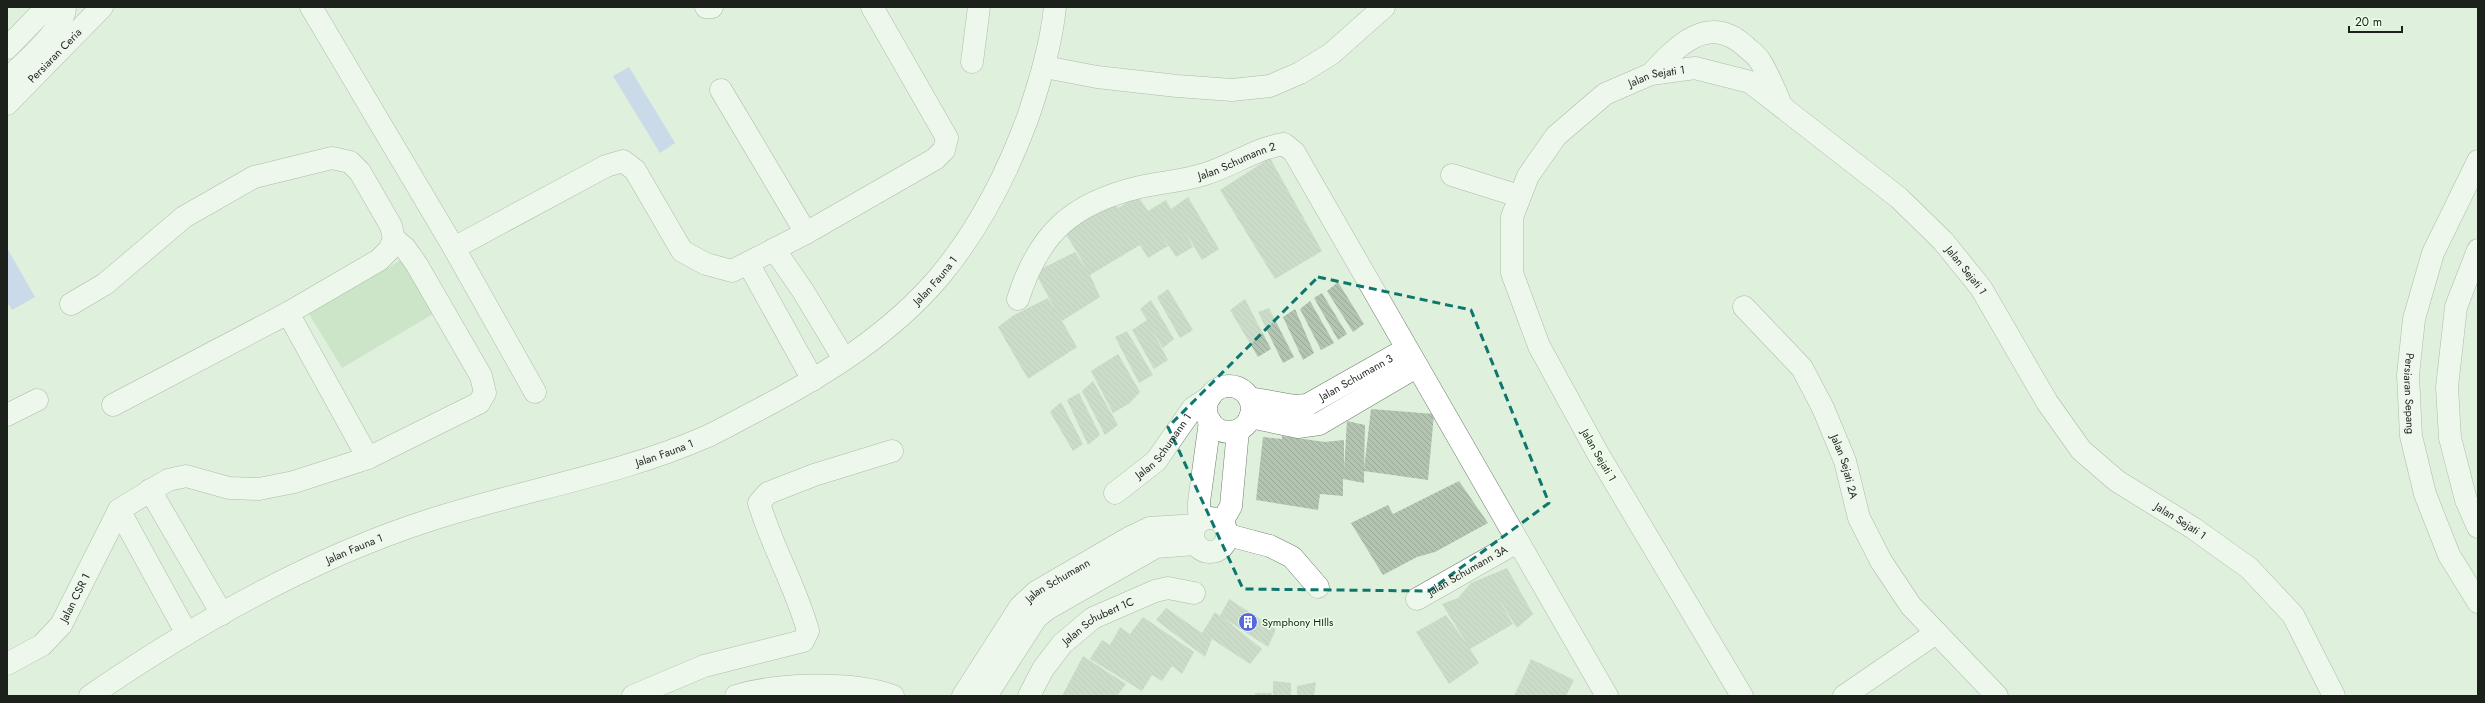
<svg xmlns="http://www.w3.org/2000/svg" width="2485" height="703" font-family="Jost,sans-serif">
	<defs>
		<pattern id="building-back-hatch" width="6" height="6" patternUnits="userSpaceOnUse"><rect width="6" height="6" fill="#b3c4b1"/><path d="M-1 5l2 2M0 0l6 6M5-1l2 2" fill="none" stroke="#99a898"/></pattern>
	</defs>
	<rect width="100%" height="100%" fill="#dff1dd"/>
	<polygon fill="#b5d7b0" points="401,260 433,314 342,368 309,314"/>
	<g fill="#b1bff5">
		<polygon points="629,67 675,143 660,153 613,76"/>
		<polygon points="7,248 35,297 12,310 7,302"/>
	</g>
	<g fill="url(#building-back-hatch)">
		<polygon points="1270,158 1322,251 1275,279 1220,190"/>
		<polygon points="1138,196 1148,211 1166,200 1171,209 1188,197 1219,249 1202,260 1185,231 1193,247 1176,257 1161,234 1168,246 1148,258 1140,245 1090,275 1100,297 1062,321 1077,347 1028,379 998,327 1014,315 1048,298 1056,311 1035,272 1075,252 1088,271 1063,229 1113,200 1118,208"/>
		<polygon points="1338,282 1364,324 1353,332 1327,291"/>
		<polygon points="1168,289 1193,330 1180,338 1157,297"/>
		<polygon points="1322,293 1347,334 1338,340 1314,298"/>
		<polygon points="1245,299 1271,349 1258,357 1230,310"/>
		<polygon points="1151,300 1174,339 1163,348 1152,330 1168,360 1154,369 1132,330 1147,320 1140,309"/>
		<polygon points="1310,301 1334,343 1321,350 1300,309"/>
		<polygon points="1269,308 1294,357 1283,363 1258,312"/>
		<polygon points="1295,309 1314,353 1303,360 1283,317"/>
		<polygon points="1127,331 1153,375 1139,383 1115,337"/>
		<polygon points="1118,354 1140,392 1130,403 1113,413 1091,371"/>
		<polygon points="1093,381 1118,425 1105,435 1082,391"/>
		<polygon points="1079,393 1100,435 1088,445 1067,400"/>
		<polygon points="1061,402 1083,444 1073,451 1050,412"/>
		<polygon points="1371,409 1434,414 1428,480 1364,471 1364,483 1343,479 1343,496 1320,494 1318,510 1256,500 1263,437 1282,439 1282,436 1325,442 1344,440 1344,470 1347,421 1365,425 1364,469"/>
		<polygon points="1459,481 1488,523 1435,552 1417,557 1383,575 1351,523 1388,505 1393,514"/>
		<polygon points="1507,568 1533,614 1517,628 1498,598 1513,624 1470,649 1479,663 1449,684 1416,632 1446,615 1467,644 1442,604 1458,598 1471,583"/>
		<polygon points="1229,599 1276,629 1268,647 1222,617 1262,649 1250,664 1212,639 1205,657 1156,620 1166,608 1202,633 1215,612 1220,616"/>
		<polygon points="1143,617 1194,652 1182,674 1172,666 1162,681 1152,675 1142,691 1090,659 1102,640 1110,645 1120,627 1130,634"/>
		<polygon points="1083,656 1126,684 1117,696 1062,696"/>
		<polygon points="1531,659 1574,680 1566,696 1514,696"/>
		<polygon points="1273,681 1291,683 1291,696 1273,696"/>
		<polygon points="1316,682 1314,696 1297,696 1297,686"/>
		<polygon points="1255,693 1272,693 1271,696 1255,696"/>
	</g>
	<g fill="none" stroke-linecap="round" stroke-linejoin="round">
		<g stroke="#6e7d6c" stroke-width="23">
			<g id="minor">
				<polyline points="311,7 454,248 535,392"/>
				<polyline points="706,7 712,7"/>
				<polyline points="7,48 47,7"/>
				<polyline points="972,62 979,7"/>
				<polyline points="1045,67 1097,77 1177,86 1232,90 1270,86 1300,73 1331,54 1384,7"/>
				<path d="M1651,74c26,-28 57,-61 94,-28 5,5 12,9 15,15 8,12 14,28 20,41"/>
				<path d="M7,79c16,-15 58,-50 58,-72"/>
				<polyline points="721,90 806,233"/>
				<path id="s1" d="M7,104l95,-97"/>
				<path id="s2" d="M2478,161l-45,92 -19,66 -6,56 3,61 14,58 24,61 29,47"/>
				<polyline points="1452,175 1519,196"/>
				<polyline points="454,248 606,166 623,161 635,170 682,251 706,264 732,271 806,233 935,159 944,150 947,138 872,7"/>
				<polyline points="774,249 803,291 844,359"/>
				<polyline points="2478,250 2456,307 2447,387 2450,438 2466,500 2478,527"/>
				<polyline points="748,263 813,380"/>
				<path id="s3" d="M1018,299c21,-66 54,-96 122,-112 22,-5 44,-6 65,-13 27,-8 51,-26 79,-30l10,8 313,544"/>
				<polyline points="71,304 105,284 184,217 254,177 332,158 350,162 360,172 391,226 394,239 389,250 379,260 288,313 113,405"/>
				<path id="s4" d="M1744,307l58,61 21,40 22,53 14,57 22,43 30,45 86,90"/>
				<polyline points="288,313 368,458"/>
				<circle cx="1229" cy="409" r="23"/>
				<path id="s5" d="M1249,398l46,8 12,-1 99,-56"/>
				<polyline points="7,415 37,400"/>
				<polyline points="1250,417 1298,427 1319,424 1416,367"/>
				<polyline points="150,490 222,614"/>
				<path id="s6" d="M1115,493l41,-32 37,-53 17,-11"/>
				<polyline points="119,510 187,634"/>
				<circle cx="1210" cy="535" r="17"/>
				<polyline points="1201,520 1199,512 1199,502 1210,421"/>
				<polyline points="1222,522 1231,506 1238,430"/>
				<polyline points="1228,535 1270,546 1292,557 1318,587"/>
				<path id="s7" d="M1417,599l100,-57"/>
				<path id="s8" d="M7,664l35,-19 19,-20 58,-115 49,-30 18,-4 43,12 30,1 35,-7 74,-24 111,-55 6,-10 -4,-17 -64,-111 -12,-17 -11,-9"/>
				<path id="s9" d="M90,696c102,-70 222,-138 340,-176 92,-30 190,-45 278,-84 17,-8 34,-18 50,-26 67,-35 133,-76 182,-134 39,-47 67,-102 88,-159 12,-36 23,-72 27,-110"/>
				<path d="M633,696l71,-30 99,-25 5,-10c-12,-44 -36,-84 -49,-128l9,-10 46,-18 78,-24"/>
				<path d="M736,696c42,-13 116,-15 157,0"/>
				<path id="s10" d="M963,696l57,-89 16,-15 93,-54 21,-10 46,-3"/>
				<polyline points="986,696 1036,618 1047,609 1156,547 1196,544"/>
				<path id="s11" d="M1029,696l14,-27 19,-25 31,-26 62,-27 13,-3 26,5"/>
				<path id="s12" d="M1742,696l-145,-244 -58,-106 -27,-73v-56l16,-41 28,-40 49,-42 46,-20 44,-6 55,14 149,116 44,43 38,47 66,114 34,48 36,31 76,47 56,40 44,47 41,81"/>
				<polyline points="1844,696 1936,633"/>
			</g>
		</g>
		<use href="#minor" stroke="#fff" stroke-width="22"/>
	</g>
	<path d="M0 0H2485V703H0ZM1318,277l153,33 78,193 -120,88 -186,-2 -75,-162z" fill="#dff1dd" fill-opacity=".55" fill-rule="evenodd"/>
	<path fill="none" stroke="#0f766e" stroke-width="3" stroke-dasharray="8 5" stroke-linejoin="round" d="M1318,277l153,33 78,193 -120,88 -186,-2 -75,-162z"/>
	<defs>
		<g id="building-disc" transform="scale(1)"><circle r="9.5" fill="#5869e0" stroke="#edfeea"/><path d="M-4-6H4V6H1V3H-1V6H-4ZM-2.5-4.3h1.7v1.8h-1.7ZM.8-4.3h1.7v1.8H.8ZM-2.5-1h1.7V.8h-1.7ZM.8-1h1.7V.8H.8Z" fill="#fff"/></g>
	</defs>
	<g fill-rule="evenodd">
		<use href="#building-disc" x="1248" y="622"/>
	</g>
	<g text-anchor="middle" stroke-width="3" stroke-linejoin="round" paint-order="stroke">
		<g font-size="11" fill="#1c221b" stroke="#edfeea">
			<text dy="4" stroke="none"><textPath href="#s1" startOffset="68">Persiaran Ceria</textPath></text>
			<text dy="4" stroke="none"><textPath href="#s12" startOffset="751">Jalan Sejati 1</textPath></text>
			<text dy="4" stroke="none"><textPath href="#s3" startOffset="276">Jalan Schumann 2</textPath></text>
			<text dy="4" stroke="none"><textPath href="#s12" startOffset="1135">Jalan Sejati 1</textPath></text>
			<text dy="4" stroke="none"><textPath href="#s9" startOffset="952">Jalan Fauna 1</textPath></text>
			<text dy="4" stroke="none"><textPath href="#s5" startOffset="115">Jalan Schumann 3</textPath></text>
			<text dy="4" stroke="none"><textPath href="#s2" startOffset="246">Persiaran Sepang</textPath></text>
			<text dy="4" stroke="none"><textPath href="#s6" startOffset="68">Jalan Schumann 1</textPath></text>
			<text dy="4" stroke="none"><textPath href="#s9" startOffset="628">Jalan Fauna 1</textPath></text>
			<text transform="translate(1599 455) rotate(60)" y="4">Jalan Sejati 1</text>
			<text dy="4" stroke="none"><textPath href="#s4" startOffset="192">Jalan Sejati 2A</textPath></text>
			<text dy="4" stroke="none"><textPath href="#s12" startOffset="1471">Jalan Sejati 1</textPath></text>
			<text dy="4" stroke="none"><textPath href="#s9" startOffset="303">Jalan Fauna 1</textPath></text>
			<text dy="4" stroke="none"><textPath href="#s7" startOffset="58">Jalan Schumann 3A</textPath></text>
			<text dy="4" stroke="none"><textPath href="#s10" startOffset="152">Jalan Schumann</textPath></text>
			<text dy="4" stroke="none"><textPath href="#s8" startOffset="98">Jalan CSR 1</textPath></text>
			<text dy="4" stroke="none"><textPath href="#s11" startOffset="105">Jalan Schubert 1C</textPath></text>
		</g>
		<g font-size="11" fill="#1c221b" stroke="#edfeea" text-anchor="start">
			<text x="1262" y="626">Symphony HIlls</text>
		</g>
	</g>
	<rect width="2485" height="703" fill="none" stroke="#1c221b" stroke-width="16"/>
	<path d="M2349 26v6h53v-6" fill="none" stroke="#1c221b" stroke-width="2"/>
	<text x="2355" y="26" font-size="12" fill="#1c221b" stroke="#edfeea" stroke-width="3" paint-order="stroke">20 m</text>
</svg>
